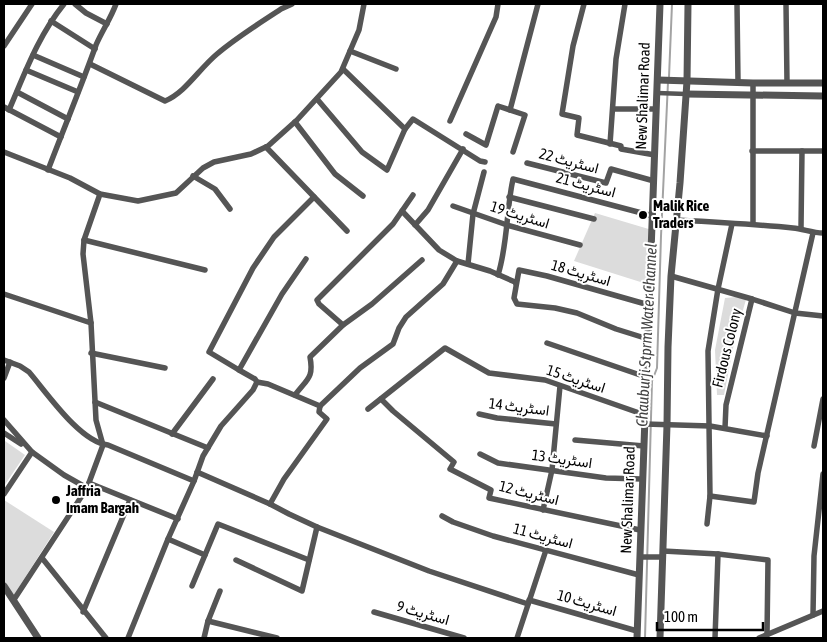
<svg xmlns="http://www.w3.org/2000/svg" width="827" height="642" font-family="'Asap Condensed',Vazirmatn,sans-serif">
	<rect width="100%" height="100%" fill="#fff"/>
	<g fill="#dcdcdc">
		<polygon points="595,213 652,230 650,285 574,261"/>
		<polygon points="747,296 735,338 724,395 717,395 715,350 725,298"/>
		<polygon points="5,441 25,455 4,486 4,442"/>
		<polygon points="4,500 54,532 12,598 4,586"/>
	</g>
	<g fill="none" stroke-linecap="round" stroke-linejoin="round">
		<g stroke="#a3a3a3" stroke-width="2">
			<polyline points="669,77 672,4"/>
			<polyline points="645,638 652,381 657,368 661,236 668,82"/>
		</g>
		<polyline stroke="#555" stroke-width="4.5" points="657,93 686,94"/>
		<g stroke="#555" stroke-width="5.5">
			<polyline points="75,4 86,13 107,24"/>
			<polyline points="584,4 573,46 562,114 579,118 577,135 621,146 621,149 655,155"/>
			<polyline points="737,4 738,82"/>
			<polyline points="786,4 787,83"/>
			<polyline points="51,21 95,49"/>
			<polyline points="4,46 32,4"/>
			<polyline points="350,51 396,69"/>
			<polyline points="33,55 84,77"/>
			<path d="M90,64l75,37c20,-8 34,-32 52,-47 20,-17 43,-31 64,-45l11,-5"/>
			<polyline points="343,69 405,129"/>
			<polyline points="26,70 78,92"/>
			<polyline points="753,83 753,224"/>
			<polyline points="17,92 68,119"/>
			<polyline points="317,99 362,152 387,170 405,129 413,119 480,161 485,162"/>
			<polyline points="4,107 61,137"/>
			<polyline points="613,109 656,109"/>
			<path d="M9,110c16,-37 29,-74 55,-106"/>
			<polyline points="510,110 538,4"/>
			<polyline points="450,121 496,17 498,4"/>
			<polyline points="295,122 335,174 363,196"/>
			<polyline points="466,134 486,145 498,106 525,115 513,152"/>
			<polyline points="610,144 616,59 625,4"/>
			<polyline points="266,147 347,231"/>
			<polyline points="752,151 823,151"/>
			<polyline points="4,152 70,178 100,194 138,201 176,193 203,168 214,162 251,154 268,146 297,120 341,72 359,30 364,4"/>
			<polyline points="527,163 606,183 611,169 654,181"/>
			<path d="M48,170c16,-42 33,-83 48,-125 6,-14 15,-27 20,-41"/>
			<polyline points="193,176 215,189 230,209"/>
			<polyline points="509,197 594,219"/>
			<polyline points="453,206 507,225 580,245"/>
			<polyline points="402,211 439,250 457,261 490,271 515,282 516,284"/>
			<path d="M676,220c39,2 78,4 117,8 10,1 20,5 30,5"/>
			<polyline points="415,225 428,210 463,149"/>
			<polyline points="801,228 802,151"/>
			<polyline points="84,240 205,270"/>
			<polyline points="306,259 282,294 239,370 255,379 257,382 268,384 320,406"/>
			<polyline points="468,264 473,214 484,172"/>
			<path d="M498,275c10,-32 8,-64 15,-96l140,37"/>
			<polyline points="671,276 752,299 795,313 823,316"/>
			<polyline points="4,294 91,323"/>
			<polyline points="343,325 319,304 317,300 393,224 413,195"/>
			<polyline points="648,339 616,329 577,313 555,308 517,304 514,298 519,270 547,276 649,305"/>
			<polyline points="547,343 646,377"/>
			<polyline points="91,353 165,368"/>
			<path d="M4,360l16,6 9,6c18,21 51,70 79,73l86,36"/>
			<polyline points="239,370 209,352 253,268 274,237 314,197"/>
			<polyline points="4,378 10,362"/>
			<path d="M295,395c12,-16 19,-17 15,-38l33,-32 29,-21 50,-44"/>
			<polyline points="381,399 393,411 454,462 450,469 491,490 489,498 640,530"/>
			<polyline points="95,402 208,448"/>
			<polyline points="320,406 360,368 393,344 399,328 406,317 443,284 457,261"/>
			<polyline points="368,409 445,348 489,373 545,380 645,415"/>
			<polyline points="479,414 497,418 556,424"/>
			<polyline points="4,420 32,452 64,475 87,488"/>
			<polyline points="645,424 710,426 767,436"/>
			<polyline points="725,428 726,405 752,299"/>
			<polyline points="4,433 21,444"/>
			<polyline points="172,434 213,379"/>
			<polyline points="575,440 644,446"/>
			<polyline points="814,446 823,399"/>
			<polyline points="480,454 498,463 606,478 642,479"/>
			<polyline points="197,472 270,504 289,514 317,527 429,571 528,604"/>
			<polyline points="89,483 178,519"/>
			<polyline points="4,494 32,452"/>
			<polyline points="710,496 754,502 758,473 813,233"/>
			<polyline points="270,504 284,479 327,419 319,412 320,406"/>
			<polyline points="543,510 552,470 560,386"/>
			<polyline points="442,516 453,522 493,536 639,575"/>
			<polyline points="707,524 710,496 708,351 718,289 732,224"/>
			<polyline points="168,539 205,555"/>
			<polyline points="663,551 718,554 768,560 767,635"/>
			<polyline points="640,557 662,557"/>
			<polyline points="42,558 106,638"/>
			<polyline points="236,560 302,591 317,527"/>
			<polyline points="192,586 218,524 309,560"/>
			<polyline points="15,598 87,488 103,445 96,420 91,323 83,254 84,240 100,194"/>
			<polyline points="529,600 637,631"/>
			<polyline points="83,612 130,500"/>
			<polyline points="374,612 464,638"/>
			<polyline points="813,615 814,556 823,474"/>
			<polyline points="208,621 277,638"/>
			<polyline points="128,638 168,539 194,481 203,456 221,426 253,390 257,382"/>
			<polyline points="204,638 208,621 220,591"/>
			<polyline points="517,638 546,550"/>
			<polyline points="715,638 718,554"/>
			<polyline points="759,638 823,611"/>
		</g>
		<g stroke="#555" stroke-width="7">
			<polyline points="658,80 753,83 823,83"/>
			<polyline points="686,94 823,96"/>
			<polyline points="4,586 38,638"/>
			<polyline points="637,638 660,4"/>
			<polyline points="660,638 667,425 668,347 671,276 680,183 687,81 688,4"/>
		</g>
	</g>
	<g fill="#000" stroke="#fff" stroke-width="2">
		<circle cx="643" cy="215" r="5"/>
		<circle cx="56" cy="500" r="5"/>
	</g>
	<g text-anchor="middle" stroke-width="4" stroke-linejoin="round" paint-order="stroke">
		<g font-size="15" fill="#000" stroke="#fff">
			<text transform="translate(643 96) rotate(-88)" y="5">New Shalimar Road</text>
			<text transform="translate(569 161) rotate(15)" y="5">اسٹریٹ 22</text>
			<text transform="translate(586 185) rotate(15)" y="5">اسٹریٹ 21</text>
			<text transform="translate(520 215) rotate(17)" y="5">اسٹریٹ 19</text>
			<text transform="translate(581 273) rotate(16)" y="5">اسٹریٹ 18</text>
			<text transform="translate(727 348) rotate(-76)" y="5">Firdous Colony</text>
			<text transform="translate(576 379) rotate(18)" y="5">اسٹریٹ 15</text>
			<text transform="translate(519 407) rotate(7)" y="5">اسٹریٹ 14</text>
			<text transform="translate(562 459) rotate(8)" y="5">اسٹریٹ 13</text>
			<text transform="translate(529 493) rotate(14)" y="5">اسٹریٹ 12</text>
			<text transform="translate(628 500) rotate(-88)" y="5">New Shalimar Road</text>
			<text transform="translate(543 536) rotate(15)" y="5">اسٹریٹ 11</text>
			<text transform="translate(587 603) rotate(16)" y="5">اسٹریٹ 10</text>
			<text transform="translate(423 613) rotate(16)" y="5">اسٹریٹ 9</text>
		</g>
		<g font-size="15" font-weight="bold" fill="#000" stroke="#fff" text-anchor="start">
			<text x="653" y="211">Malik Rice<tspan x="653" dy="17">Traders</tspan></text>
			<text x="66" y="496">Jaffria<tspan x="66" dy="17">Imam Bargah</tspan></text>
		</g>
		<g font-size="16" font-style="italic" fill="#444" stroke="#fff">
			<text transform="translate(646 335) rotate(-87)" y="6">Chauburji Stprm Water Channel</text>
		</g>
	</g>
	<rect width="827" height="642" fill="none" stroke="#000000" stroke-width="10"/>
	<path d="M657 622v8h106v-8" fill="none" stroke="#000000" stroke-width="2.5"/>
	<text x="664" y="622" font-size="15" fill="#000000" stroke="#ffffff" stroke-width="4" paint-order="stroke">100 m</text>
</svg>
